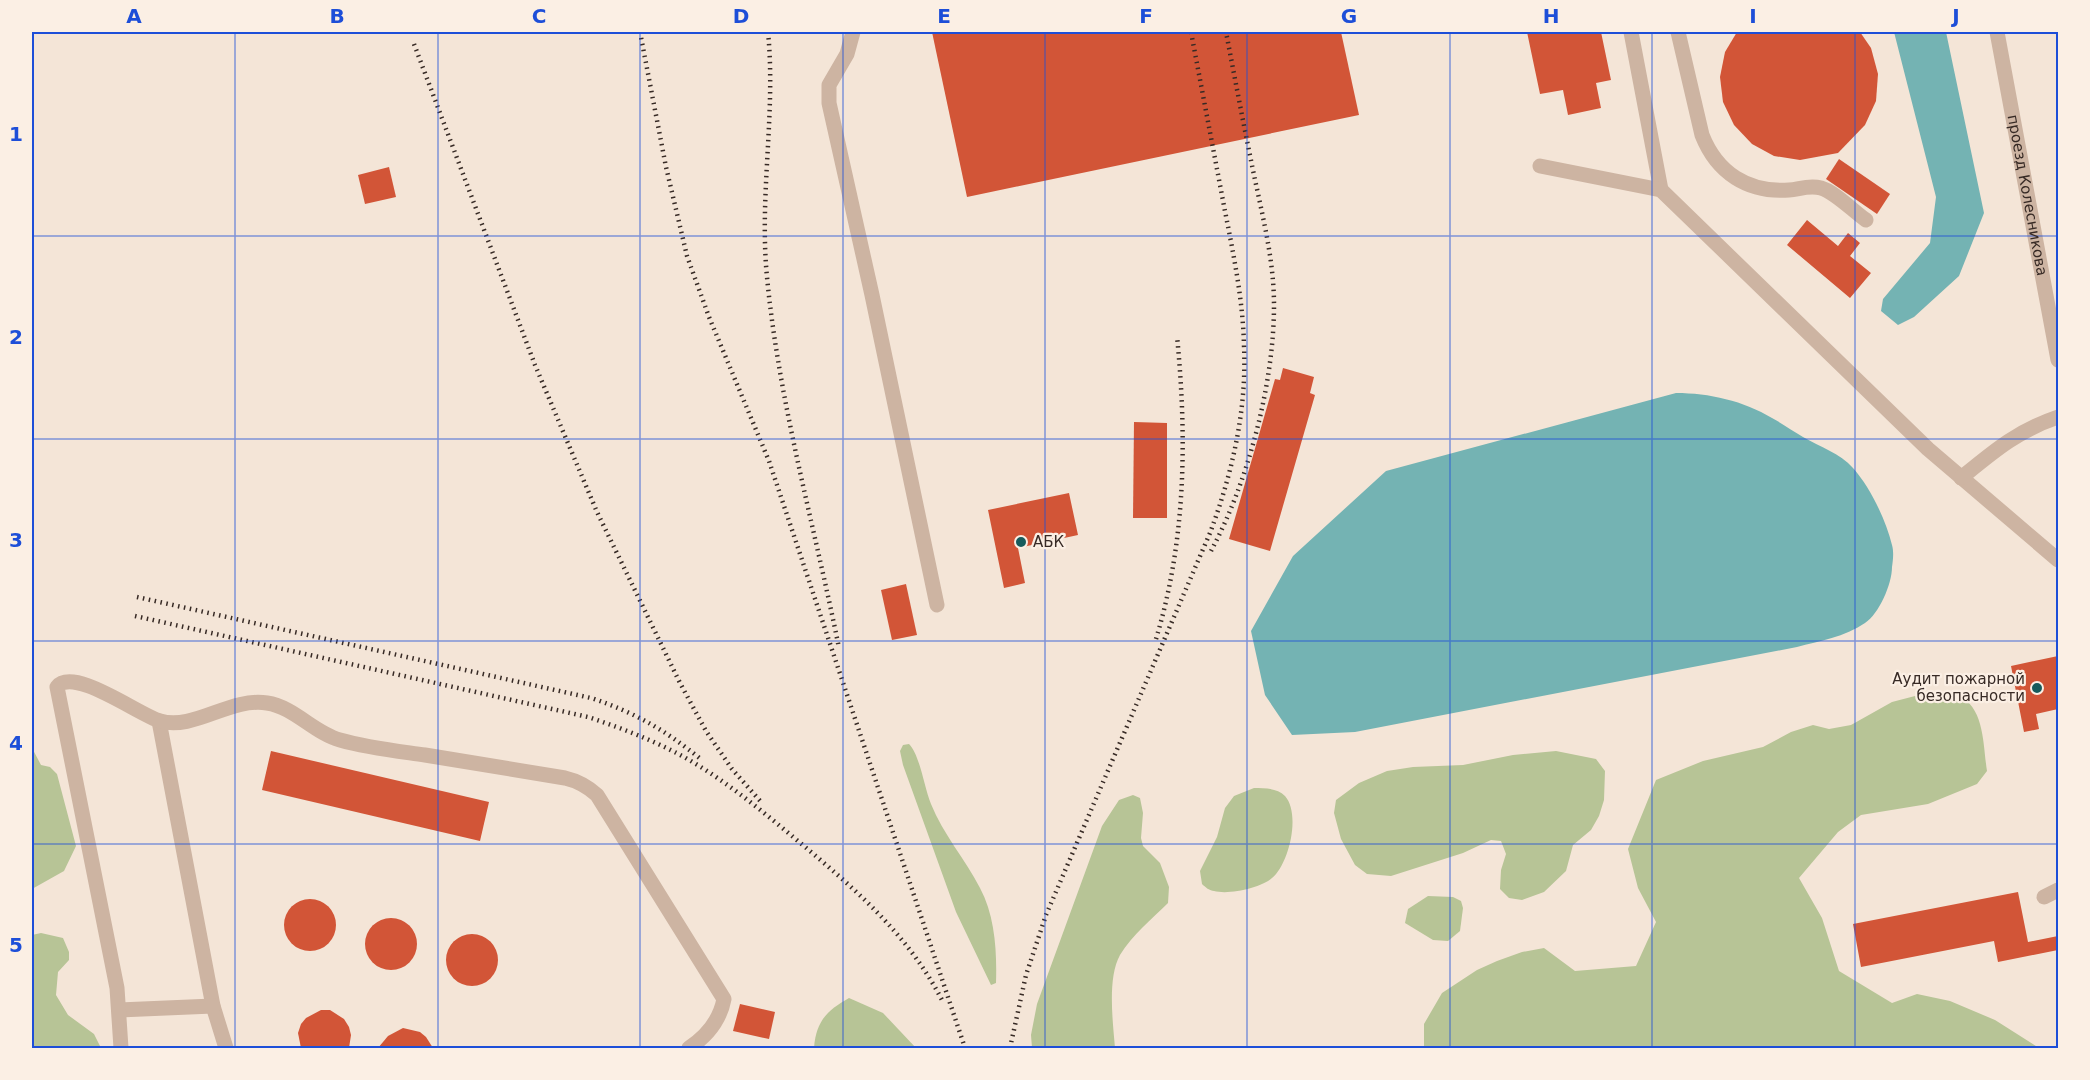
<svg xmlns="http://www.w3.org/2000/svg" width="2090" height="1080" font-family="'DejaVu Sans',sans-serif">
	<rect width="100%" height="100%" fill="#f4e5d7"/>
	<g fill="#b7c496">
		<path d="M1939,694c5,1 13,0 19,2 27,10 25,51 29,75l-10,13 -49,20 -67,11 -23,17 -39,46 23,40 17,53 53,32 25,-9 33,7 45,19 44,28h-615v-24l18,-31 35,-23 20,-9 25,-9 22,-4 31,23 61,-5 20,-44 -18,-34 -10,-39 28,-69 47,-19 60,-14 28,-15 22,-7 16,4 22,-4 41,-23 23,-6z"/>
		<path d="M909,744c11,11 15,43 22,60 12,30 34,55 49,84 15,28 17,63 16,95l-5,2 -35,-73 -53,-147 -3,-14 3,-6z"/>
		<polygon points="32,748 41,765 50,767 57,774 76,846 64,871 32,889"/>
		<polygon points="1556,751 1596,759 1605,771 1604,800 1599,816 1591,830 1573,845 1566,871 1544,892 1522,900 1509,898 1500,889 1501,870 1506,854 1501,841 1491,840 1463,853 1391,876 1367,874 1355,865 1341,839 1334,813 1336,800 1359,783 1387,771 1413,767 1463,765 1513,755"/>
		<path d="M1254,788c10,0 23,0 31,8 16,18 4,68 -13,82 -11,10 -43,17 -58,13 -4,0 -9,-4 -12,-7l-2,-13 17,-34 8,-29 9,-12z"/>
		<path d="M1133,795l7,3 3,15 -2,25 2,8 17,17 9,24 -1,16c-16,16 -36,32 -48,52 -13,23 -7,68 -5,93h-83l-1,-13 6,-31 65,-178 17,-26z"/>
		<polygon points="1428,896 1453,897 1461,901 1463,908 1460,931 1448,941 1433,940 1405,923 1408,909"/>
		<polygon points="41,933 63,938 69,952 69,960 58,972 56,995 68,1015 94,1034 101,1048 32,1048 32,935"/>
		<path d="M849,998l34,15 33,35h-102c2,-26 12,-37 35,-50z"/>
	</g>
	<g fill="#74b3b3">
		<polygon points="1894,32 1946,32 1984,213 1959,276 1914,317 1898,325 1881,311 1883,299 1930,243 1936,197"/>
		<path d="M1676,393c33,0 68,8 96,25 11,6 21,13 31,19 17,10 37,16 50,31 17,19 33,52 39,77 2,7 1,15 0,22 0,17 -13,47 -27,56 -20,14 -46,18 -68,24l-442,85 -63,3 -27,-40 -14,-64 42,-75 93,-85z"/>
	</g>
	<g fill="#d25537">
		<polygon points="932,32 1341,32 1359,115 967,197"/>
		<polygon points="1527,32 1601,32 1611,80 1596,83 1601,108 1568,115 1563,90 1540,94"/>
		<polygon points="1737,32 1860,32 1871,48 1878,74 1876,101 1865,125 1838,153 1800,160 1774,156 1752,144 1734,125 1723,102 1720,77 1725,52"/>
		<polygon points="1839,159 1890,194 1877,214 1826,179"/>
		<polygon points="389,167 396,197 365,204 358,175"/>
		<polygon points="1807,220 1838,246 1848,233 1860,243 1850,256 1871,273 1850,298 1787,245"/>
		<polygon points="1283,368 1314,377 1310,393 1315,395 1270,551 1229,539 1275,379 1280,380"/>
		<polygon points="1134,422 1167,423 1167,518 1133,518"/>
		<polygon points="1069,493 1078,535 1018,548 1025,583 1004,588 988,510"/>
		<polygon points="906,584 917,635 892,640 881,590"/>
		<polygon points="2058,656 2058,709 2036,714 2039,729 2024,732 2011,666"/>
		<polygon points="271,751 489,802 480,841 262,790"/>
		<polygon points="2018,892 2028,942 2058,936 2058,950 1998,962 1994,941 1861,967 1853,924"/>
		<circle cx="310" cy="925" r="26"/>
		<circle cx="391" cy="944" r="26"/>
		<circle cx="472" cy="960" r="26"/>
		<polygon points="740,1004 775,1012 769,1039 733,1031"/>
		<polygon points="321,1010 330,1010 344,1019 349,1027 351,1035 349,1048 301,1048 298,1033 301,1024 306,1018"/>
		<polygon points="403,1028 420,1032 426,1037 433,1048 378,1048 388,1036"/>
	</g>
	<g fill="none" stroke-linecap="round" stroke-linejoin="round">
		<g stroke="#cdb4a2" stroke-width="15">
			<polyline points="853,32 847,54 829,85 829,103 872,295 937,605"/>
			<polyline points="1631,32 1661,190"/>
			<path d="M1678,32l24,103c15,38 46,58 87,55 11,-1 20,-5 32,-2 14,4 32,23 45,32"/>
			<path id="s1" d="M1997,32l61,328"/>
			<polyline points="1540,166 1661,190 1928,449 2058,560"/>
			<path d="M1961,478c33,-27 56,-47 97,-61"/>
			<polyline points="159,721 213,1006 226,1048"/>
			<polyline points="2044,897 2058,890"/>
			<polyline points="119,1010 213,1006"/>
			<path d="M121,1048l-4,-60 -60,-301c16,-21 82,28 103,34 34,10 70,-24 107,-18 27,4 47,30 73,37 28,8 57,11 85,15 47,8 94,15 140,23 13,3 22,8 32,17l127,204c-4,21 -17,37 -35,49"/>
		</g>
		<g stroke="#372a25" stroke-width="4.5" stroke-dasharray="1.5 4.5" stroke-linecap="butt">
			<polyline points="640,32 666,167 687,256 709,317 769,461 965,1048"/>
			<path d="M768,32c8,81 -9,163 -1,245 12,126 47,247 72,371"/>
			<polyline points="414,44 535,365 597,512 680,683 706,731 732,769 762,803"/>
			<path d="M1211,551c37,-69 63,-167 63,-246 0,-44 -11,-87 -20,-130 -10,-48 -19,-96 -28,-143"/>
			<path d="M137,597l454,101c45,15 74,32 111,62"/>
			<path d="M135,616l453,101c33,11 65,23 96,40 41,23 78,54 114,84 56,47 111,94 145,161"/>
			<path d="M1156,639c30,-99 31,-201 21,-303"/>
			<path d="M1010,1048l16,-73 20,-60 164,-382c22,-59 37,-123 34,-187 -1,-47 -11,-94 -20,-140 -11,-58 -22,-116 -33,-174"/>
		</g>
	</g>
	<path fill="none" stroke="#1d4ed8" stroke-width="1.5" stroke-opacity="0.55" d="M235,32v1016M438,32v1016M640,32v1016M843,32v1016M1045,32v1016M1247,32v1016M1450,32v1016M1652,32v1016M1855,32v1016M32,236h2026M32,439h2026M32,641h2026M32,844h2026"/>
	<g fill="#175b5c" stroke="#fbefe4" stroke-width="2">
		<circle cx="1021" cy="542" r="6"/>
		<circle cx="2037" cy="688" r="6"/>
	</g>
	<g text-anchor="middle" stroke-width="4.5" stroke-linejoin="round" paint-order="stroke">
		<g font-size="15" fill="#372a25" stroke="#fbefe4">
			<text dy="5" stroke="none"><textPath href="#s1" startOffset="166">проезд Колесникова</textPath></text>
		</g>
		<g font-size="15" fill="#372a25" stroke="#fbefe4" text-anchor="start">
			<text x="1033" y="547">АБК</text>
			<text x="2025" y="684" text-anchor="end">Аудит пожарной<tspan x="2025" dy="17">безопасности</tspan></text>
		</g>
	</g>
	<rect width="2090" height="1080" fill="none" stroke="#fbefe4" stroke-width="66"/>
	<rect x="33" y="33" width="2024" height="1014" fill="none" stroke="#1d4ed8" stroke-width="2"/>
	<g font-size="20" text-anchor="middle" font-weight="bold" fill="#1d4ed8">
		<text x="134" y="23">A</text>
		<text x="337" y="23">B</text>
		<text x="539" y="23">C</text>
		<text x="741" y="23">D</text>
		<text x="944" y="23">E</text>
		<text x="1146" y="23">F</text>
		<text x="1349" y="23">G</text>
		<text x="1551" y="23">H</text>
		<text x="1753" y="23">I</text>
		<text x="1956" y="23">J</text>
		<text x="16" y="141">1</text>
		<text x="16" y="344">2</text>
		<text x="16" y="547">3</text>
		<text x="16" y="750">4</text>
		<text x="16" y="952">5</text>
	</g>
</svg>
